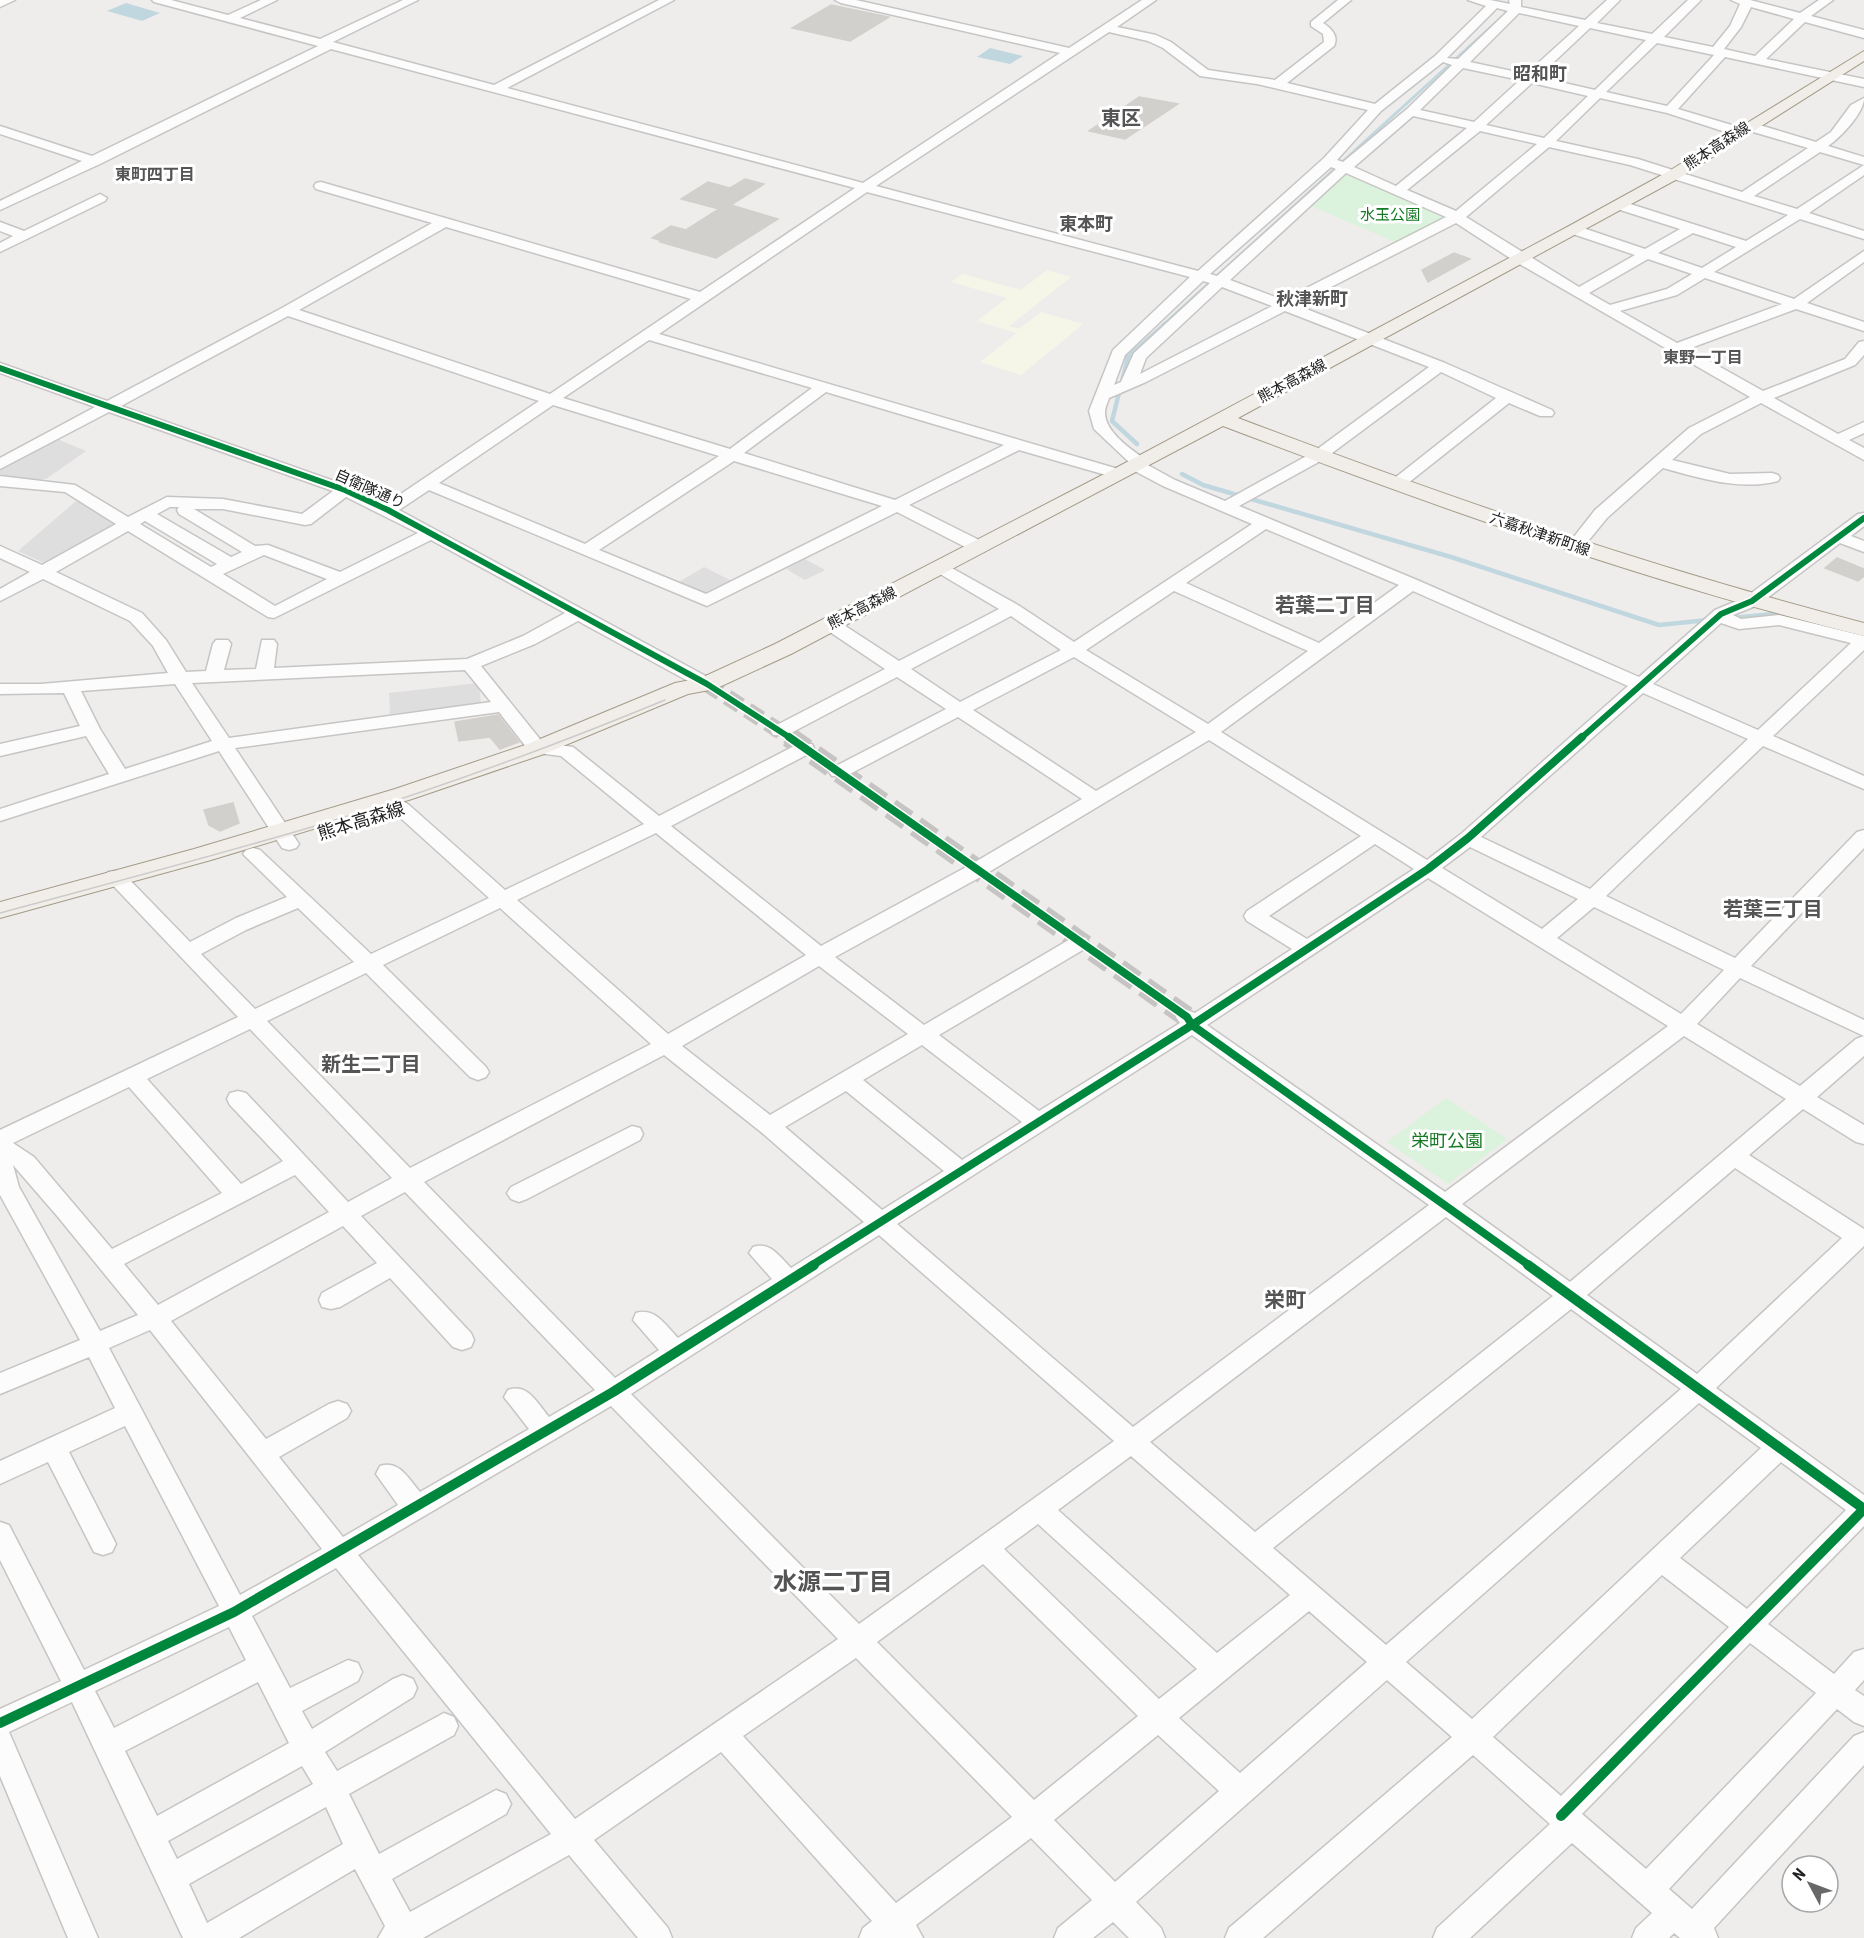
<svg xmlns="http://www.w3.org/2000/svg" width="1864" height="1938" font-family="'Roboto Condensed','Noto Sans JP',sans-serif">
	<rect width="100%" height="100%" fill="#efedeb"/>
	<polygon fill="#f6f6e8" points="1047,270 1071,277 1009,326 1019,329 1041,312 1083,324 1021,375 980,362 1017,333 977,321 1007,298 951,282 963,274 1021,290"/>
	<g fill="#dbf2dc">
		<polygon points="1346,173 1351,174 1447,216 1401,241 1395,242 1309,205"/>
		<polygon points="1446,1098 1507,1139 1448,1184 1387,1142"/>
	</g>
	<g fill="#dfdede">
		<polygon points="57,439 86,451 46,479 24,480 0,474 0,469"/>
		<polygon points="81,501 118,524 46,564 18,551 75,502"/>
		<polygon points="805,559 825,570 805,580 786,569"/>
		<polygon points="704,567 732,581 707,596 679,582"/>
		<polygon points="479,683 481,704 390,714 389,693"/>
	</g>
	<g fill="#c1d7df">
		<polygon points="126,3 160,13 142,21 107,11"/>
		<polygon points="990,48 1023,56 1010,64 977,57"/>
	</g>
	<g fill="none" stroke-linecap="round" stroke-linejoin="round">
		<polyline stroke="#c1d7df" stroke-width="3" points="1163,325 1504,15 1508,9 1507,6"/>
		<g stroke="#c1d7df" stroke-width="4.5">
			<polyline points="1137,444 1112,421 1128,357 1165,324"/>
			<polyline points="1182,474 1203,485 1451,557 1659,625 1708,620"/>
			<polyline points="1732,618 1773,614 1817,625"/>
		</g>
	</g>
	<g fill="#d2d0cd" stroke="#d2cfcc" stroke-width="1.5">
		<polygon points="831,5 889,17 850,41 792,28"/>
		<polygon points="1139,97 1178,104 1125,139 1089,131"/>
		<polygon points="745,179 764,184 731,205 778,219 716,258 660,242 663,241 652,238 671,226 686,230 719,209 681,199 708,182 730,188"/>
		<polygon points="1454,253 1470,259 1428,282 1422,270"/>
		<polygon points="1837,558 1864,569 1864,576 1858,581 1825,568"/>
		<polygon points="498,715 519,742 500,749 490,737 459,741 455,722"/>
		<polygon points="233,803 239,823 220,831 209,825 204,810"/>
	</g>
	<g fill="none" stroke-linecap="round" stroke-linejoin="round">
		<polyline stroke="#c6c4c3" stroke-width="16" stroke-dasharray="16 8" stroke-linecap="butt" points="707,684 792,739"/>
		<polyline stroke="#c6c4c3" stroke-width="21" stroke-dasharray="21 10" stroke-linecap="butt" points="789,737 1187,1017"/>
		<g stroke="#c6c5c4" stroke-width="3">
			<g id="minor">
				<polygon points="0,0 15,0 0,7"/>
				<path d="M152,0h19l57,15 33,-15h16l-37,18 80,21 83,-39h15l-85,42 161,43 165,-85h15l-167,88 356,95 197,-130 -219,-50 -6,-3h21l213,48 73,-48h14l-39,27 39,8 15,7 37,28 67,10 49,-38 -1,-8 -12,-8v-4l27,-22h13l-28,23c8,5 16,13 11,23l-47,37 88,21 60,-48 51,-50 -18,-6h22l20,4 -1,-4h12v7l64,13 22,-20h13l-23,23 55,11 36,-34h13l-37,37 49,10 17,-21 10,-22 -9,-4h19l50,13 19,-13h14l-22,16 53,14v8l-59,-16 -39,37 98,20v8l-139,-30 -47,52 67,20 1,3 -1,3h-10l-68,-22 -67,-15 -44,43 82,18 104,33 66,-44 -65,-19 -1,-3 1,-3h10l63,19 15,-10 20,-27 13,-7c0,15 -23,39 -36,48l36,11v8l-44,-13 -66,44 43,13 67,-44v10l-55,38 55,18v8l-64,-20 -86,53 80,27 70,-48v11l-57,41 57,19v9l-68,-22 -108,40 75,42 82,-32 14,-17 5,-1v14l-9,10 -81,33 64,36 26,-12v11l-15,7 15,8v12l-103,-57 -60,31 -29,26 58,14 42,-1 6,2 2,3 -2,3c-39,10 -78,-3 -115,-13l-56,50 -27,33h-12l-2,-4 29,-37 94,-82 61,-31 -234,-135 -60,-39 -160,82 149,58 107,47 2,3 -2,3h-12l-31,-13 -106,84h-12l-2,-3 2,-3 105,-83 -55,-26 -117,87 -85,47 178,74 222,97 76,-67 31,-13 112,-83 6,-1v13l-13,10 13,5v11l-24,-9 -82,62 -25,10 8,4 38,-4 85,21v14l-91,86 91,40v13l-101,-43 -157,150 129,62 122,-126 7,-2v18l-113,118 113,54v16l-124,-58 -43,46 103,62 56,-47 8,-3v20l-47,41 47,28v19l-8,-2 -53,-33 -54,46 115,74v17l-148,142 148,107v31l-96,98 66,50 20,-22 10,-3v31l-9,10 9,6v30l-10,-4 -17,-13 -168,180 23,20 162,-173 10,-4v33l-150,163 4,10h-38l-6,-5 -5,5h-37l4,-10 16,-15 -80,-70 -102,95h-37l4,-10 113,-104 -77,-69 -210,183h-38l4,-10 223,-191 -65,-57 -251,222 25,26 4,10h-36l-16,-16 -20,16h-39l4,-10 34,-28 -61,-62 -115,87 7,13h-64l4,-10 9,-7 -151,-169 -127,88 74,88 4,10h-34l-69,-83 -146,83h-45l7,-12 -30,-57 -116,69h-56l-111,-236 -63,30 89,206h-30l-68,-162v-67l61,-28 -61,-121v-38l9,3 75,145 135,-64 -94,-180 -56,26 47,92 -4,8 -9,3 -9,-3 -46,-90 -48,22v-23l115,-53 -26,-51 -89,37v-21l80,-33 -80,-145v-65l238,-113 -133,-140 3,-5 7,-1 7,1 68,70 46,-24 51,-21 -44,-43 3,-4 7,-2 7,2 111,104 118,-56 -94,-85 -18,-14 3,-4h14l15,10 96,85 139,-66 -83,-68 -31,-4 -31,-40 -264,36 64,96 -3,4 -7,2 -7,-2 -63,-97 -219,70v-12l109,-35 -23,-38 -86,20v-12l80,-18 -16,-33 -64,1v-10h41l127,-11 -15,-27 -23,-25 -87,-42 -43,22v-12l30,-17 -30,-14v-12l42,19 74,-41 -51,-32 -65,-6v-10l75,9 53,32 39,-20 56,2 79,15 31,-23 -224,-79 -109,57v-11l95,-51 -95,-34v-10l107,38 175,-93 150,-85 -116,-34 -2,-3 2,-3 5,-1 379,110 155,-104 -524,-139 -231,115 -100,46v-9l82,-40 -82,-27v-8l92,30 226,-110 -164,-44zM1751,7l43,12 -39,37 -31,-7 17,-22zM1497,8l11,3 -50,48 -11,-1zM1519,13l60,13 -53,48 -56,-12zM1590,28l56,12 -51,50 -57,-13zM1109,32l39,9 15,7 37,28 57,8 111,26 -44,48 -126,113 -322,-85zM1657,43l57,12 -47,51 -61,-14zM1443,62l9,3 -45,44 -64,53 -6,-2 44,-49zM1463,68l57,12 -46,42 -54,-12zM1532,83l56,13 -44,42 -58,-13zM1413,116l54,12 -71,58 -42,-19zM1480,131l57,13 -81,67 -49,-21zM1549,147l81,18 158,50 -42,26 -122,-39h-10l-2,3 2,3 66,21 -35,20 -65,-22h-10l-2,3 2,3 65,22 -56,32 -113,-70zM1331,167l5,2 -119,107 -7,-2zM1346,173l100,44 -163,83 -53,-20zM867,192l323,85 -77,73 -24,61 5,18 35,33 -2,3 2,3 34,18 89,38 -178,118 -56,-37 -77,-43 -6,1 -3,4 3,4 64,38 -100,52 -63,-41h-12l-3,4 3,4 61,41 -112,58 -2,4 2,4h14l110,-58 49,32 -114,59 -3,4 3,4h14l112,-59 124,82 -112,66 -149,81 -150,-120 141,-74 2,-4 -2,-4h-14l-139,72 -86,-69 -30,-4 -62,-77 54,-22 43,-23 123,67h12l3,-4 -3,-4 -314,-170 30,-20 278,116 190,-94 76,39h12l2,-4 -2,-4 -76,-38 110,-55 94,27h12l2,-3 -2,-3 -466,-137zM446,227l245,72 -141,95 -251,-84zM1693,233l43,14 -34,21 -44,-15zM1648,259l44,15 -25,15 -57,16 -21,-12zM1705,278l77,26 -105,39 -57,-32 57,-16zM1203,281l7,2 -76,70 -13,29 -7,3 11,-30zM1222,287l50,19 -132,68 6,-16zM1285,311l144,56 -117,86 -87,48 -50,-21 -29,-16 -1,-5c-15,-10 -41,-28 -40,-47 0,-5 3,-10 4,-14l37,-16zM288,316l251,85 -153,103 -35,-17 -230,-81zM649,340l163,48 -82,61 -167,-51zM826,392l178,53 -109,55 -151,-47zM553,405l166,51 -134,88 -146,-61zM734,461l148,45 -176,88 -107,-44zM346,497l72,36 -78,39 -72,-27 -13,1 -61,-37h29l82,16 6,-1zM170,507h9l-2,3 2,4 63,38 -11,5 -74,-43zM145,521l72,43 -6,3 -71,-43zM1266,529l133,56 -80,58 -133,-60zM128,531l140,86 6,1 157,-78 134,73 -42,23 -56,23 -193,9 3,-24 -3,-4h-12l-6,29 -32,1 7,-26 -3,-4h-12l-3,4 -7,27 -20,1 -20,-32 -24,-27 -86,-41zM264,555l63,24 -52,27 -52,-32zM1174,591l134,60 -100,73 -122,-74zM1413,591l215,95 -167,148 -34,26 -206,-128zM1011,616l50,34 -101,52 -49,-33zM1721,623l18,6 40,-4 72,18 -93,87 -105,-46zM1074,657l122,75 -100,59 -123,-81zM465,670l26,32 -262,36 -37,-55zM175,684l37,57 -87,28 -25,-40 -19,-38zM1643,693l105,46 -158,150 -109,-52zM1209,740l152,96 -114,75 -3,5 3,5 45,28 -97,64 -8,-3 -8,2 -3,5 4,6 -141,88 -100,-76 147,-87 3,-5 -3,-5 -7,-2 -7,2 -148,87 -89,-68 149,-82zM656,833l150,122 -138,79 -151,-134zM1375,844l39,25 -107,70 -38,-23zM1470,847l108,52 -36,30 -100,-61zM1428,878l240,148 -223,166 -238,-167zM1594,907l130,63 -43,44 -124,-76zM298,908l56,54 -99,47 -54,-55 45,-24zM500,908l151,136 -241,124 -143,-147 99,-48 104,104 8,3 8,-3 3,-5 -3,-5 -103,-102zM819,966l89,68 -138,81 -88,-69zM250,1029l142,149 -44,24 -102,-109 -8,-2 -8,2 -3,6 3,6 53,56 -42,23 -94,-105zM1192,1035l237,170 -296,222 -236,-203zM1684,1036l102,63 -216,183 -108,-78zM922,1045l100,77 -60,38 -99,-80zM664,1055l97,77 103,90 -73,46c-12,-12 -21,-27 -38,-21l-4,6 23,26 -94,59c-12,-12 -23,-31 -42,-25l-3,7 26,30 -44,28 -191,-196zM129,1087l93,106 -110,56 -78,-92 -21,-14zM846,1091l98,80 -62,39 -97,-83zM13,1165l45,52 80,98 -38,16 -81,-144zM1735,1168l107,70 -145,136 -110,-79zM295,1175l34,37 -171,93 -34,-41zM405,1192l190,198 -46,27c-12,-14 -21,-34 -41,-27l-4,7 25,32 -109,63c-12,-14 -21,-32 -40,-26l-4,8 22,31 -55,32 -64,-80 68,-39 4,-7 -4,-7 -9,-3 -9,3 -63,35 -95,-118 172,-95 34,37 -55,30 -3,7 3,7 9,2 9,-2 50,-29 63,69 9,3 9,-3 3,-7 -3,-7 -110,-117zM1446,1217l107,79 -298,236 -105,-90zM879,1235l235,206 -255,183 -228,-230zM1571,1309l110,80 -295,256 -113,-97zM150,1330l172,219 -82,46 -131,-247zM1699,1403l62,45 -289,271 -66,-57zM611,1406l227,233 -263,180 -217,-264zM1131,1456l159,139 -73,58 -159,-143zM1781,1462l65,48 -99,99 -67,-51zM1038,1524l159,145 -38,30 -155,-150zM983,1564l155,152 -104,84 -157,-158zM336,1568l215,266 -141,78 -18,-33 114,-65 5,-10 -5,-10 -10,-4 -117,64 -30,-60 105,-59 4,-9 -4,-9 -10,-4 -107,58 -12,-19 88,-55 4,-9 -4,-9 -10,-4 -10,4 -81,50 -10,-18 56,-30 4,-9 -4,-9 -10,-3 -58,28 -38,-72zM1662,1575l67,52 -168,169 -68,-59zM1309,1611l58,51 -127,111 -61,-55zM229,1627l17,33 -132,68 -19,-37zM1750,1643l66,50 -170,176 -64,-55zM856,1658l156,159 -116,86 -153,-167zM258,1682l31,61 -132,73 -32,-65zM1158,1735l61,56 -104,91 -61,-62zM302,1766l11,18 -136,75 -9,-18zM326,1807l17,37 -136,79 -18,-39z"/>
				<polygon points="100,194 107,198 105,201 0,252 0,243 13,236 0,231 0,222 24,231"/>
				<polygon points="632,1126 640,1128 643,1134 640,1140 527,1199 519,1202 511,1199 507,1193 511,1187"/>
			</g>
		</g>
		<g stroke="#a49c89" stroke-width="2">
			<path id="major" d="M1864,51v10l-183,116 -443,241c206,78 413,150 626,205v13c-218,-54 -431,-130 -641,-210l-432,228 -76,35 -27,5 -144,60 -132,45 -201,61 -211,58v-16l194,-53 201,-60 133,-45 147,-61 26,-5 74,-34 337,-174 457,-244 100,-55z"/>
		</g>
		<use href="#minor" fill="#fdfcfc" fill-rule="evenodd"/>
		<use href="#major" fill="#f1ede8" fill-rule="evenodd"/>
		<path stroke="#cbcbcb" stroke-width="1.5" d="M0,913c111,-30 222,-59 332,-92 113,-35 224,-76 333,-121"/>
		<g stroke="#fff" stroke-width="9">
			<g id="cycleway-far2">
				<polyline points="0,368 345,490 388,510 707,684 792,739"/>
				<polyline points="1580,739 1721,614 1752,601 1864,518"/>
			</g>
		</g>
		<g stroke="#fff" stroke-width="11">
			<g id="cycleway-far1">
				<polyline points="789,737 1187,1017 1192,1025 1530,1266"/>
				<polyline points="811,1266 1192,1025 1428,869 1468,838 1582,737"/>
			</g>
		</g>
		<g stroke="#fff" stroke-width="14">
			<g id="cycleway">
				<polyline points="1528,1265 1864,1509 1561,1816"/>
				<polyline points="0,1723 234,1612 613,1392 814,1265"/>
			</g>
		</g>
		<use href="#cycleway-far2" stroke="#00873e" stroke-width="6"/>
		<use href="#cycleway-far1" stroke="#00873e" stroke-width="8"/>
		<use href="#cycleway" stroke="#00873e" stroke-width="10"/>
	</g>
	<g text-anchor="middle" stroke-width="6" stroke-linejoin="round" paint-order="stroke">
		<g font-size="15" fill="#212121" stroke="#fff">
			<text transform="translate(1717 146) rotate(-33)" y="5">熊本高森線</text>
			<text transform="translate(1292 381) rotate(-28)" y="5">熊本高森線</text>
			<text transform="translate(370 489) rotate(24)" y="5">自衛隊通り</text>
			<text transform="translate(1540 534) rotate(19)" y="5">六嘉秋津新町線</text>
			<text transform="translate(862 608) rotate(-27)" y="5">熊本高森線</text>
		</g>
		<g font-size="15" fill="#157923" stroke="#fff">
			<text x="1390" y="220">水玉公園</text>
		</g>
		<g font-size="16" font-weight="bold" fill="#545454" stroke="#fff">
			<text x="155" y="180">東町四丁目</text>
			<text x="1703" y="363">東野一丁目</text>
		</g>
		<g font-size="18" font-weight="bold" fill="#545454" stroke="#fff">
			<text x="1540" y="80">昭和町</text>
			<text x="1086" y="230">東本町</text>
			<text x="1312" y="305">秋津新町</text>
		</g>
		<g font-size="18" fill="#212121" stroke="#fff">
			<text transform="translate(361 821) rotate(-17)" y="6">熊本高森線</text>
		</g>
		<g font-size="18" fill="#157923" stroke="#fff">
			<text x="1447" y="1147">栄町公園</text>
		</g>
		<g font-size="20" font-weight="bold" fill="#545454" stroke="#fff">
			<text x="1121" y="125">東区</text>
		</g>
		<g font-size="20" font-weight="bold" fill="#545454" stroke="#fff">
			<text x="1325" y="612">若葉二丁目</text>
			<text x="1773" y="916">若葉三丁目</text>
			<text x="371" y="1071">新生二丁目</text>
		</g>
		<g font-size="21" font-weight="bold" fill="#545454" stroke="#fff">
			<text x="1285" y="1307">栄町</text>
		</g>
		<g font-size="24" font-weight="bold" fill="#545454" stroke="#fff">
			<text x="833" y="1590">水源二丁目</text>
		</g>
	</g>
	<g transform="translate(1810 1884) rotate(311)"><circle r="28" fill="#ffffff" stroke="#a6a6a6" stroke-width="1.5"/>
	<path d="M0-4.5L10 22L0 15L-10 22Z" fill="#696868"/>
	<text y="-9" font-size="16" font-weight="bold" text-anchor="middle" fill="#212121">N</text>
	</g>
</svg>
